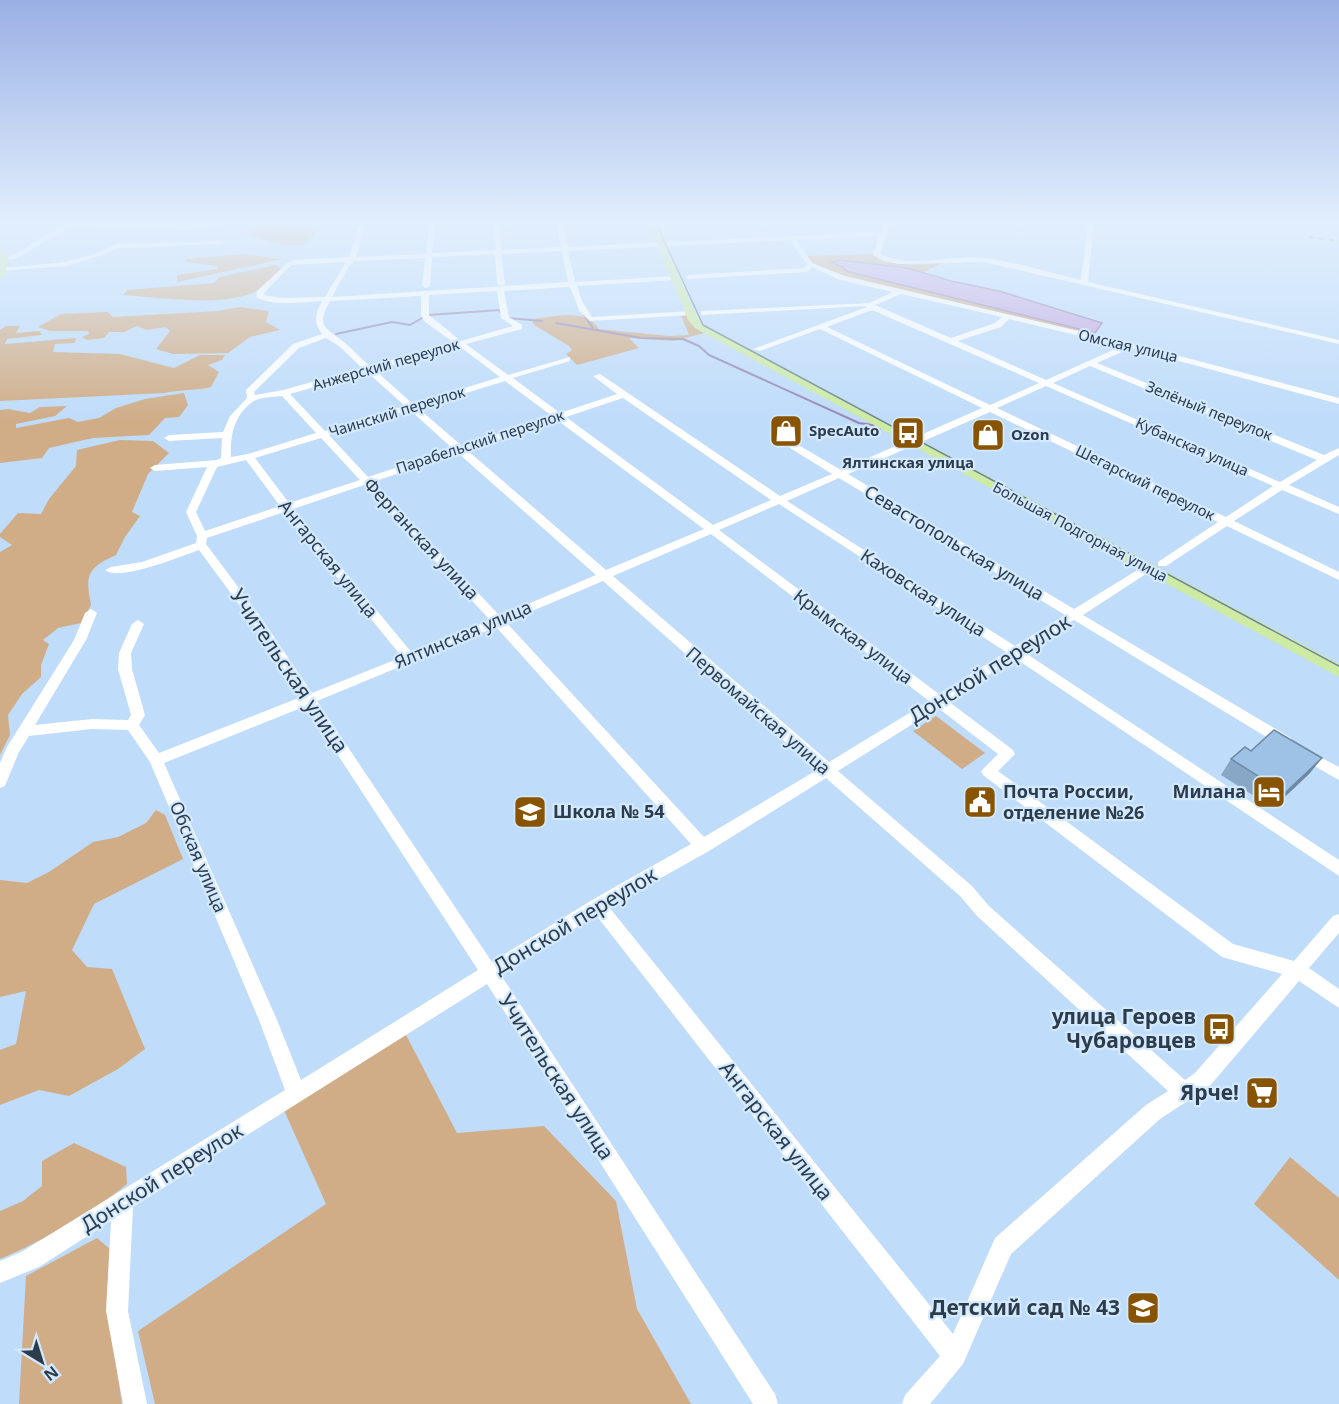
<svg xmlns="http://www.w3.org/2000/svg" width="1339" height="1404" font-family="'Noto Sans',sans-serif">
	<rect width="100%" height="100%" fill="#bfdcfa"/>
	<g fill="#d0ad87">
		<path d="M256,223h64c-11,5 -20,2 -32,4l3,2h22l3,5 -12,11h-21l-39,-10 17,-7z"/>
		<polygon points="245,254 282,259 177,282 177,275 217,269 217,266 186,262 185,259"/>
		<path d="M873,254c10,13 53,11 69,9l-18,9 -17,-4 -68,-8 7,11 249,62 -2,3 -250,-59 -31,-14 -5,-7z"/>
		<path d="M275,265l6,3c-6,7 -12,15 -20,20 -27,21 -104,9 -138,7l4,-5 87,-7 5,-6z"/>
		<polygon points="240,307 269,311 266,322 280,330 250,337 228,353 173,354 156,349 170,331 166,327 147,330 137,326 124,332 109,332 104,338 87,340 82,337 89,334 88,331 50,331 38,327 61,314 108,312 113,317 218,311"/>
		<path d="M689,314l7,13 8,6 -30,8 -45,-3 10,10 -62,17 -11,-11 6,-4 -3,-4 -35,-21 -2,-6c22,-2 53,-12 67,10l70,7 20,-1 -8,-20z"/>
		<path d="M6,326h14l-4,7 24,-2 2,4 -35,4 -2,5 71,-6 -1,5 -20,1 -2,8 67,2 54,14 26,-13h25l-3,5 -14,5 11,7 -8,15c-16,4 -29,2 -47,6l-164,8v-71z"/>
		<polygon points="184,393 188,405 179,417 165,418 149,435 93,438 49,448 42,458 0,463 0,410 8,409 30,413 40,407 67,406 55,416 16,424 16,428 69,418 78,422 99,418 116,408 145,399"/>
		<path d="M120,440l33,1 16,12 -21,21 -16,38 8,4 -15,21 -9,18c-29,13 -31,20 -25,50l-10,18 -23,5 -15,12 6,4 -8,21v12l-19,17 -14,21 2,20 -10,20v-203l12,-7 -12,-8v-3l18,-21 23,1 8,-15 27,-33 1,-16z"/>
		<polygon points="936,716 985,753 962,769 913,731"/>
		<polygon points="156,810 165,815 183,859 94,904 72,950 87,967 112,969 145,1049 118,1069 69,1096 39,1090 0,1105 0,1050 16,1044 26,991 0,997 0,880 27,883 49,872 93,842 118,837 146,823"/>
		<polygon points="405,1033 457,1133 544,1126 616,1201 637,1309 691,1404 155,1404 138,1331 326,1204 283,1108"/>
		<path d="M74,1143l52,24 1,17c-34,28 -86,58 -127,75v-48l23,-10 19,-15v-25z"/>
		<polygon points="1290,1157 1339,1198 1339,1280 1254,1204"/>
		<polygon points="97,1238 111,1250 109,1314 122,1404 19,1404 26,1276"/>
	</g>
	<polygon fill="#c6aae0" stroke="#9889b3" stroke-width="1.5" points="839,260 907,268 951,281 999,291 1102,323 1095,333 846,271 843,267 832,263"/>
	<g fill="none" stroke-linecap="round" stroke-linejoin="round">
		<g stroke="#9889b3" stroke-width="2">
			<polyline points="582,312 593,328"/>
			<polyline points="428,315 500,310 500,312"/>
			<polyline points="508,318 542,321"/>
			<polyline points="556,323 641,338 683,339 699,346 709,355 859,423 873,425 880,429"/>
			<polyline points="336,334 392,322 410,325 422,318"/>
		</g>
		<g fill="#fff" fill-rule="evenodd">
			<polygon points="67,223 192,225 232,223 192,229 72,226 17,258 4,261 1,259 13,255"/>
			<path d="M360,223h6l-10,34 70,-3 3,-31h6l-3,30 64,-3 -2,-27h6l1,27 60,-3 -5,-24h6l6,24 313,-15 3,-9h6l-10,31c31,15 68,1 101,4 32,2 68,15 100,22l7,-57h6l-6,59 251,58v4l-355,-82 -86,2 -14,-3 -11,-6 6,-19 -83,4 16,23 33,13 285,67 209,55v6l-208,-56 -34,15 227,92 15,-7v7l-50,30 50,22v7l-57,-24 -48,31 105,51v8l-112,-54 -61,40h-8v-4l60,-40 -228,-110 -142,62 226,135 70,-43h8v4l-69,45 208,123 2,4 -2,4h-10l-207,-126 -50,32 315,208v16l-324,-218 -67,43 65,49 2,4 -17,17 235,173 61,17 39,-45 6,-2v19l-30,35 30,21v19l-40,-27 -90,106 -49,32 -149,135 -48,110 -33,40h-28l3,-9 35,-39 -344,-441 -95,60 274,419 3,10h-25l-266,-420 -354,223 -5,104 19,93h-24l-17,-93 5,-90 -72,46 -39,16v-22l23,-10 262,-161 -26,-70 -109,-258 -22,-32 -36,-1 -63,7 -10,16 -14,34 -5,2v-25l7,-16 67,-107 11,-27 6,-4 6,4 -11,27 -51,85 57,-6 36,1 3,-5 -13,-46 1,-16 13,-29 6,-4 6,4 -13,29 1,16 13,46 -6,10 20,28 142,-56 -49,-75 -53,-72c-18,6 -79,32 -94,20l6,-3 31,-5 54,-19 1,-7 -11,-24 21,-45 -52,4 -5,-3 5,-3 62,-5 4,-2 1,-20 -53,3 -5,-3 5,-3 54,-3 7,-16 17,-18 -1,-8 47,-46 29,-10c-9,-13 -7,-19 0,-33 -20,1 -48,6 -66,-4l1,-6 30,-28 8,-3 54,-3zM790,240l17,24 -3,4 -115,7 -4,2 4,2 118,-7 5,-5 28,13 53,12 -24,11 -165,8h-3v4l164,-9 2,1 -114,42 7,2 60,-22 162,79 -141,62 -53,-31h-6v4l50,31 -52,22 -180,-122 -7,2 24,18 -57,19 -47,-35 57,-17v-4l-62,18 -42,-31 56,-15v-4l-13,-8 -5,-26 66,-4 10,25 10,9 101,-6 4,-2 -4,-2 -99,6 -10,-16 -5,-15 98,-6 4,-2 -4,-2 -100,6 -7,-31zM562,251l6,31 -236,15 17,-31 6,-5 70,-3 -3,28 4,2 4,-2 2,-29 63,-3 2,30 4,2 4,-2 -4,-30zM346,262l-21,35 -43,1 -18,-3 1,-3 26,-27zM497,291l4,27 12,8 -52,15 -32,-26v-20zM901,294l101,23 -7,6 -44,15 -76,-33zM421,296v19l3,6 30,22 -84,23c-9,-7 -16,-16 -25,-23 -19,-16 -30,-15 -15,-42zM872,310l167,73 -49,22 -163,-78zM1009,319l113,27 -76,34 -88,-39 43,-14zM326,338l13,8 23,22 -79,22 -28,5 -1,-3 45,-44zM459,346l41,31 -87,27 -38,-34zM1090,366l227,94 -37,22 -227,-99zM367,372l38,34 -80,25 -35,-37zM505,381l47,35 -90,30 -44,-38zM1046,386l227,100 -47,31 -229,-109zM282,396l34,37 -68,21 -17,3c-1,-21 3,-43 23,-56 6,-4 20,-4 28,-5zM623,398l148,102 -58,25 -147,-108zM410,410l43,39 -85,28 -39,-42zM557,420l147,109 -98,41 -139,-120zM321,438l39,42 -71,23 -34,-45zM458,453l138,122 -96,41 -127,-134zM246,460l34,46 -75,25 -9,-19 21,-45zM839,478l226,137 -50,31 -228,-145zM364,485l126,135 -78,33 -119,-144zM779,504l227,148 -67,42 -220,-164zM284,512l118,145 -90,36 -52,-77 -54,-72 1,-6zM711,534l218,167 -100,61 -216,-186zM603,581l214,189 -113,67 -198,-215zM496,627l195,217 -99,56 -100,62 -175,-261zM306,706l172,264 -177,110 -24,-60 -113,-257zM938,708l60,46 -17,17 2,4 239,182 60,17 -87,99 -10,7 -196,-174 -17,-20 -134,-115zM826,778l134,118 17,20 191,175 -22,14 -151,133 -42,96 -344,-427 100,-56z"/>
			<polygon points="222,241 224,244 117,248 102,255 67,266 0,271 3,268 66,262 98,253 116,244"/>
			<polygon points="1305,749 1339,767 1339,780 1300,758 1298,754 1300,750"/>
		</g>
		<g fill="#cdeba2" fill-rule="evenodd">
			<polygon points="648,223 656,223 698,319 703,324 1339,664 1339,677 695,328 688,320"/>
			<polygon points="0,248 3,249 9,259 5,276 0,279"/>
		</g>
		<polyline stroke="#6f849a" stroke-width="1.5" points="656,223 703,325 1339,666"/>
		<polyline stroke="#6f849a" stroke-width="2" stroke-dasharray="5 5" stroke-linecap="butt" points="1309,237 1339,241"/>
	</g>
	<polygon fill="#88a7c6" points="1251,751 1322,758 1309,774 1273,808 1221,775 1231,759"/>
	<polygon fill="#6f88a1" points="1322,758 1309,774 1273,808 1285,793"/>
	<polygon fill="#9ec2e6" stroke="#6f88a1" stroke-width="1.5" points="1274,730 1322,758 1285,793 1231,759 1245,747 1251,751"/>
	<linearGradient id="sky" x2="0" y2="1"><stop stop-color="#9ab0e5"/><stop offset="0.53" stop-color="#e2effd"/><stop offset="1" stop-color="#e2effd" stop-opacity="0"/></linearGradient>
	<rect width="1339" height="420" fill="url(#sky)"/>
	<defs>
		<g id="shop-square" transform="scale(1.725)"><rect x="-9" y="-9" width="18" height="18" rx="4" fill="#895401" stroke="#d2e9ff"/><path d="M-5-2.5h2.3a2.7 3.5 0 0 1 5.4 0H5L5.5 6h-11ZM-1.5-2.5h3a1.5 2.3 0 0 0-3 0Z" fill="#fff"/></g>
		<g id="bus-square" transform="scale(1.725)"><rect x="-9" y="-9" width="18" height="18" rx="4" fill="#895401" stroke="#d2e9ff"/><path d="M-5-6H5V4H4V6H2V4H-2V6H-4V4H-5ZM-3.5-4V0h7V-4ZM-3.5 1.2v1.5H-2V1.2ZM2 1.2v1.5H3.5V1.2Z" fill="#fff"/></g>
		<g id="hotel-square" transform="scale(1.725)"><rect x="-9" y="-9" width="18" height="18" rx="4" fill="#895401" stroke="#d2e9ff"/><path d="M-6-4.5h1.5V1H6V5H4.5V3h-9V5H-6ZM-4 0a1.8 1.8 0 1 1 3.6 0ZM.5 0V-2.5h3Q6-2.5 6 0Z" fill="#fff"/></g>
		<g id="civic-square" transform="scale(1.725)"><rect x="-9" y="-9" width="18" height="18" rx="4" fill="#895401" stroke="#d2e9ff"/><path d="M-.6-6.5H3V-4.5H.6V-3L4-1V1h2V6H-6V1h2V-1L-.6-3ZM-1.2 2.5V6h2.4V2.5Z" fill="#fff"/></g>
		<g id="school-square" transform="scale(1.725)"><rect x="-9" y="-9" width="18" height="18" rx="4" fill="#895401" stroke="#d2e9ff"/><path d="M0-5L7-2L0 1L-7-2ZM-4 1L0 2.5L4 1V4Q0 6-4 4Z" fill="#fff"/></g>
		<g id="supermarket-square" transform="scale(1.725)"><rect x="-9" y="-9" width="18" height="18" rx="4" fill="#895401" stroke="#d2e9ff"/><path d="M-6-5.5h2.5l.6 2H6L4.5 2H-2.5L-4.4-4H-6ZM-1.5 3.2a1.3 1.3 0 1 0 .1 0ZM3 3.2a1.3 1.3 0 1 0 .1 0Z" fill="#fff"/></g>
	</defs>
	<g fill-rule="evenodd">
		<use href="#shop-square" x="786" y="431"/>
		<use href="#bus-square" x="908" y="433"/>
		<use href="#shop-square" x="988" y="435"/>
		<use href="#hotel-square" x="1269" y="792"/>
		<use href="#civic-square" x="980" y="802"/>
		<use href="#school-square" x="530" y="812"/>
		<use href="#bus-square" x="1219" y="1029"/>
		<use href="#supermarket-square" x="1262" y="1093"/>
		<use href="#school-square" x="1143" y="1308"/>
	</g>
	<g text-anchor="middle" stroke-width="4.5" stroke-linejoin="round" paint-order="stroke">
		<g font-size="15" fill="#2d3c4b" stroke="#d2e9ff">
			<text transform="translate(1128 346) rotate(13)" y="5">Омская улица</text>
			<text transform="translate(386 365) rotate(-16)" y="5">Анжерский переулок</text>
			<text transform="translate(1209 411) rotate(22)" y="5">Зелёный переулок</text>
			<text transform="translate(397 412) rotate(-17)" y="5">Чаинский переулок</text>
			<text transform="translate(480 442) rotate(-18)" y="5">Парабельский переулок</text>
			<text transform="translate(1192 447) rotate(24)" y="5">Кубанская улица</text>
			<text transform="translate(1145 483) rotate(26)" y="5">Шегарский переулок</text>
			<text transform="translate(1080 532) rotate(28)" y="5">Большая Подгорная улица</text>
		</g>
		<g font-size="15" font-weight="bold" fill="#2d3c4b" stroke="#d2e9ff" text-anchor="start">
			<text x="809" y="436">SpecAuto</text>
			<text x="1011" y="440">Ozon</text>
			<text x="908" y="468" text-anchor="middle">Ялтинская улица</text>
		</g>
		<g font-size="18" fill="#2d3c4b" stroke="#d2e9ff">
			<text transform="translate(421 539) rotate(47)" y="6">Ферганская улица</text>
			<text transform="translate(954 543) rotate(31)" y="6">Севастопольская улица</text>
			<text transform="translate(328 559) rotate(51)" y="6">Ангарская улица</text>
			<text transform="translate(923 593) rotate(33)" y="6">Каховская улица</text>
			<text transform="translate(463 635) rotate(-23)" y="6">Ялтинская улица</text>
			<text transform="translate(853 637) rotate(37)" y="6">Крымская улица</text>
			<text transform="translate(758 711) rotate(41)" y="6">Первомайская улица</text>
			<text transform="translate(198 857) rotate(67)" y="6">Обская улица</text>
		</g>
		<g font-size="18" font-weight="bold" fill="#2d3c4b" stroke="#d2e9ff" text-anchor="start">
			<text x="1003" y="798">Почта России,<tspan x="1003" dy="21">отделение №26</tspan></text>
			<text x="1246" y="798" text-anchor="end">Милана</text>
			<text x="553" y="818">Школа № 54</text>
		</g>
		<g font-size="21" fill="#2d3c4b" stroke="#d2e9ff">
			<text transform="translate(990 669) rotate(-32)" y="7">Донской переулок</text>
			<text transform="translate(289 671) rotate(56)" y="7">Учительская улица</text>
			<text transform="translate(575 921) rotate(-31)" y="7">Донской переулок</text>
			<text transform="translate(556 1077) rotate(57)" y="7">Учительская улица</text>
			<text transform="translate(776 1131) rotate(52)" y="7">Ангарская улица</text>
			<text transform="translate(162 1178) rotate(-32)" y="7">Донской переулок</text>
		</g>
		<g font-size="21" font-weight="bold" fill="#2d3c4b" stroke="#d2e9ff" text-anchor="end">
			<text x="1196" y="1024">улица Героев<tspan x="1196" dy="24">Чубаровцев</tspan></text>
			<text x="1239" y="1100">Ярче!</text>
			<text x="1120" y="1315">Детский сад № 43</text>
		</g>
	</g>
	<g transform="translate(42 1362) rotate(142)" stroke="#d2e9ff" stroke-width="4.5" paint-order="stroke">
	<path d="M0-4.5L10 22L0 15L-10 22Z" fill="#2d3c4b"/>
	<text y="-9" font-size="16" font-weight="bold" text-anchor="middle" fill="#2d3c4b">N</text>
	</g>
</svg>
